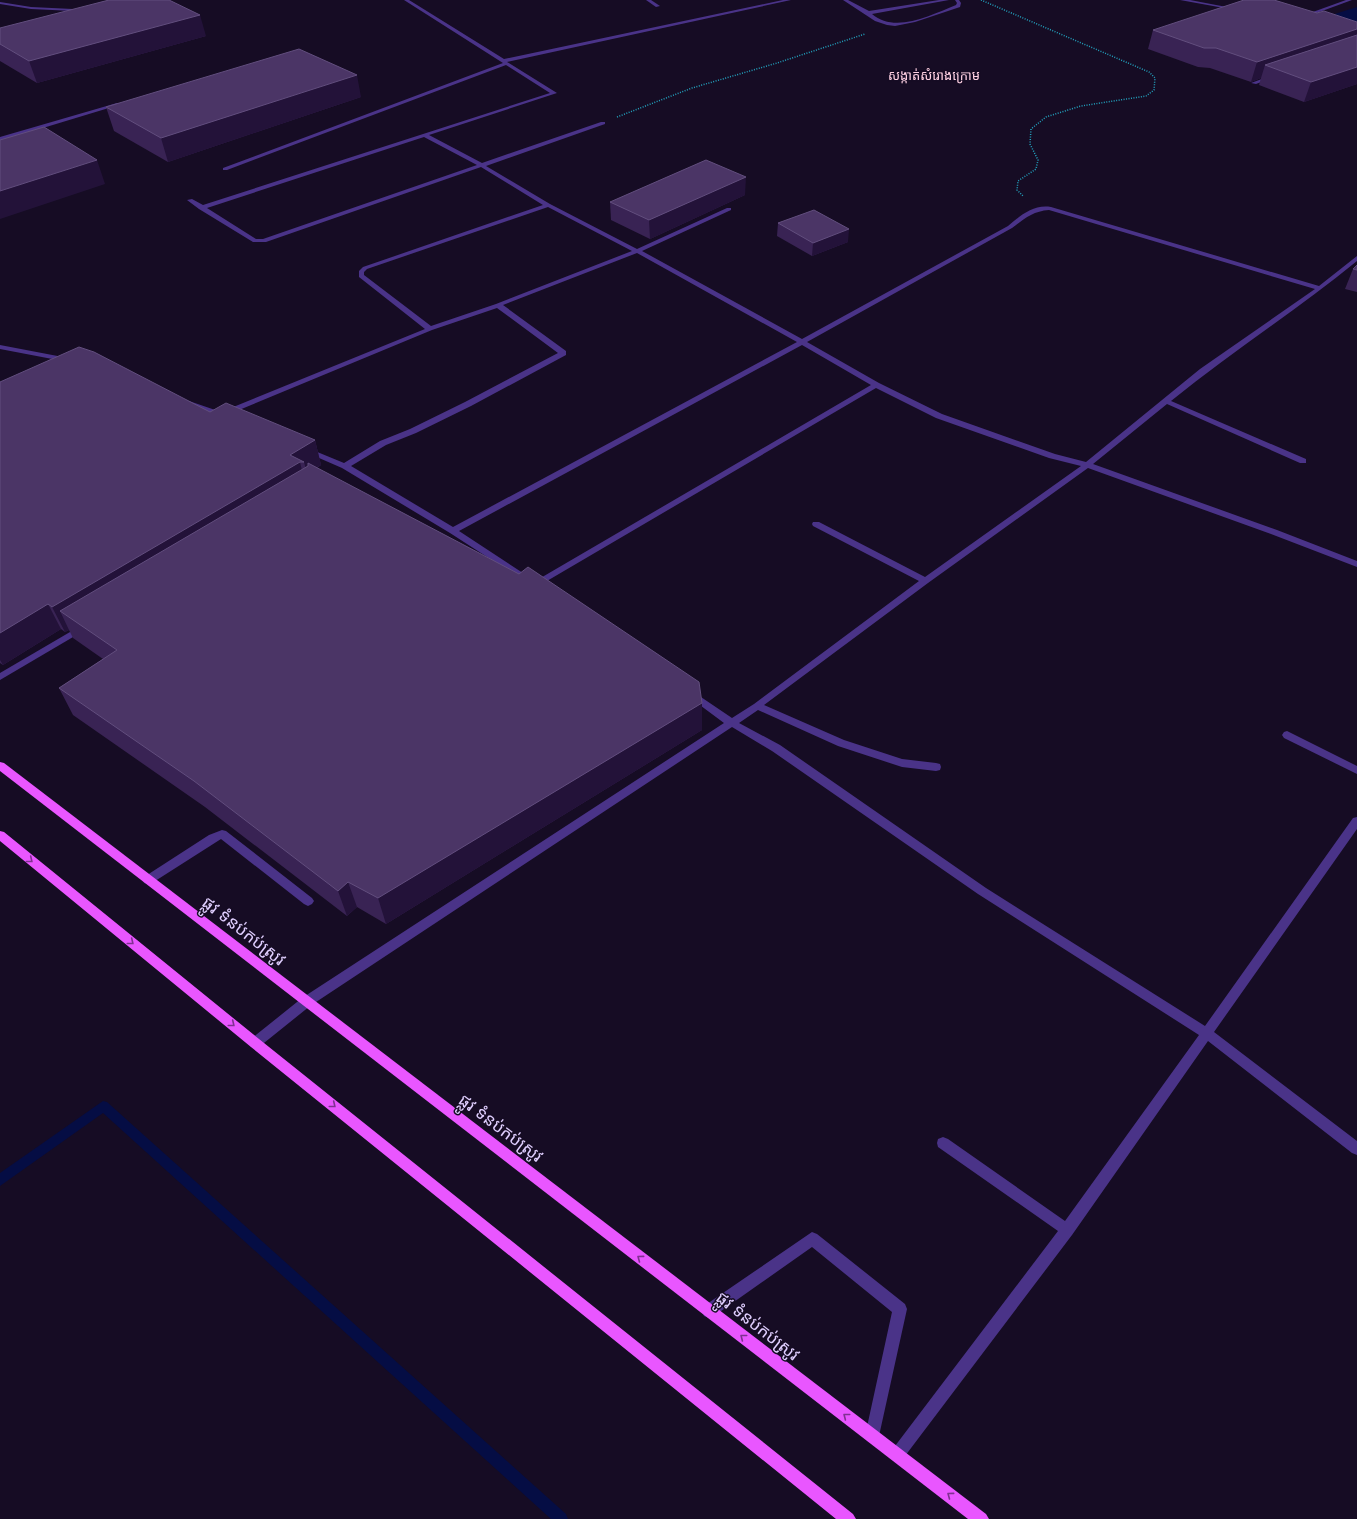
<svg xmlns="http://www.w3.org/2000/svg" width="1357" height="1519" font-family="'Varela Round','Noto Sans Khmer',sans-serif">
	<rect width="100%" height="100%" fill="#160c24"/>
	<polygon fill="#050d44" points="1357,7 1357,30 1322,18"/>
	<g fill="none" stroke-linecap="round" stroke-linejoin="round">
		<polygon fill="#050d44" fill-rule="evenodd" points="103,1101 107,1102 566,1514 568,1519 551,1519 103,1113 0,1186 0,1173"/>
		<g stroke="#23a3bf" stroke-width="1.5" stroke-dasharray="1 1.5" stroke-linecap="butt">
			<polyline points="981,0 1149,72 1155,78 1154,90 1146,96 1081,106 1046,117 1031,129 1030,144 1038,160 1036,169 1018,181 1017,190 1023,196"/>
			<polyline points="617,117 692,88 777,63 865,34"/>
		</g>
		<g fill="#4a3388" fill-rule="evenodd">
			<path d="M404,0h5l95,59 279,-59h8l-284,62 50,31 -128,42 53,28 119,-41h4v2l-119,42 64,38 87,45 90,-41h4v2l-89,41 160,88 206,-113c13,-11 26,-22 43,-19l268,79 38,-30v5c-60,49 -126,91 -186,140l135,58v4h-6l-133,-59 -74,60 184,66 80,31v6l-86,-33 -183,-66 -160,115 -164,122 80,35 58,19 34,4 4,1 1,3 -1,3 -4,1 -34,-4 -64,-21 -80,-36 -19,13 41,22 206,143 219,138 148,-208 4,-1v12l-143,203 143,109v14l-5,-2 -144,-112 -136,194 -170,225 -5,2 -5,-2 -2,-5 2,-5 166,-219 -120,-84 -1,-4 1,-4 5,-2 5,2 117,82 134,-186 -221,-141 -206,-143 -40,-24 -422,279 -51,41 -4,1 -4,-1 -2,-4 2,-4 51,-41 422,-275 -35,-26 -2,-2 2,-2h6l37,25 22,-14 165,-123 -106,-55 -1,-2 1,-2h6l106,55 156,-111 -32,-8 -113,-40 -60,-30 -341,200 -4,-3 1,-2 339,-198 -69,-40 -343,186 70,46 1,2 -4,3 -76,-49 -108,-65 -39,-17 4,-2h3l34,14 36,-22 30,-12 55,-27 93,-49 -61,-45 -65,22 -205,85 -1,2h-6l-34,-12 -1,-2 4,-2 32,11 204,-83 -66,-52v-6l4,-4 180,-62 -62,-38 -215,75h-13l-54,-33 -12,-9 5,-1 11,6 347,-112 -44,-28 -279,105h-4v-2l280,-105zM424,137l53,28 -214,74h-7l-49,-31zM548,207l84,44 -136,53 -65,22 -67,-51v-3l3,-3zM1049,210l266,79 -115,80 -114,93 -31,-8 -113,-40 -63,-31 -72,-41 205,-114c12,-9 21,-17 37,-18zM637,253l160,89 -344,185 -102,-61 35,-21 30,-12 55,-27 95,-51v-4l-63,-46z"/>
			<polygon points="646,0 651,0 660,6 656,7"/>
			<path d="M843,0h5l21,11 70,-11h10l-77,14c23,20 59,1 84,-9l1,-2 -2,-3h4l2,3 -1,4 -45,15 -20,4 -8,-1 -12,-4z"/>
			<polygon points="1180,0 1190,0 1237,9 1235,10"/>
			<polygon points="1346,0 1352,0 1303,18 1299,17"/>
			<polygon points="0,2 31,7 73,9 75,10 73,11 31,9 0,4"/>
			<polygon points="1270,76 1275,77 1256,84 1251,83"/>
			<polygon points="117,103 122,104 0,141 0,137"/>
			<polygon points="0,345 68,358 72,360 68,362 0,349"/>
			<polygon points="82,625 85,626 87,628 85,630 0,680 0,673"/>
			<polygon points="1287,731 1357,766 1357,774 1284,738 1282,735 1284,732"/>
			<polygon points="222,830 226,831 312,898 314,901 312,904 308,906 304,904 221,839 152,883 148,884 144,883 143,880 144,877 209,835"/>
			<polygon points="812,1232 817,1234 905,1304 907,1309 879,1436 877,1441 872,1443 867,1441 865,1436 892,1312 812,1247 714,1316 709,1318 704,1316 702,1311 704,1306"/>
		</g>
		<g fill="#e956ff" fill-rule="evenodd">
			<polygon points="0,762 4,763 986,1514 989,1519 968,1519 0,771"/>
			<polygon points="0,831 4,832 259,1039 853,1514 856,1519 836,1519 251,1047 0,841"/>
		</g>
	</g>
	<g fill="#392354">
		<polygon points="1357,22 1357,84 1304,102 1259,85 1261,78 1251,82 1210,68 1198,67 1148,49 1153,30"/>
		<polygon points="0,28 206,36 37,83 0,61"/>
		<polygon points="361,97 168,162 114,131 106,107"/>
		<polygon points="745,195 650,239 611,220 610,202"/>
		<polygon points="778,223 848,242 812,256 777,236"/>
		<polygon points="1357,265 1357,292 1345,289 1353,269"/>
		<polygon points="6,380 210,412 315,440 321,465 317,468 702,703 702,730 386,924 357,907 347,916 205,807 73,715 59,688 103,659 73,638 69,630 65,632 61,629 3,665 0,663 0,382"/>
	</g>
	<g fill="#231239">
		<polygon points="200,15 206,36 37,83 29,61"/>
		<polygon points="1357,29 1357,46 1265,65 1261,78 1251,82 1257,62"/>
		<polygon points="1357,67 1357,84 1304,102 1311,82"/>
		<polygon points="357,75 361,97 168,162 161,138"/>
		<polygon points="97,160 105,184 0,219 0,191"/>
		<polygon points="746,177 745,195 650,239 649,220"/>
		<polygon points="849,229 848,242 812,256 813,243"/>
		<polygon points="315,440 321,465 307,473 304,462 300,462 306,488 60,611 69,630 65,632 52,607 290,455"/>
		<polygon points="48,604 61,629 3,665 0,660 0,633"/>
		<polygon points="702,703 702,730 386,924 378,898"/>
		<polygon points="348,882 357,907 347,916 338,891"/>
	</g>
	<g fill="#4b3566" stroke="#624e7e">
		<polygon points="109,0 169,0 200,15 29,61 0,44 0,28"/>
		<polygon points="1244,0 1274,0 1317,13 1324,11 1357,22 1357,29 1257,62 1216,48 1204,48 1153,30"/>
		<polygon points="1357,35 1357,67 1311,82 1265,65"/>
		<polygon points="299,49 357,75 161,138 106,107"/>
		<polygon points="44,127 97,160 0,191 0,140"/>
		<polygon points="706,160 746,177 649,220 610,202"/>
		<polygon points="814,210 849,229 813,243 778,223"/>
		<polygon points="1357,265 1357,270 1353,269"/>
		<polygon points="79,347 94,352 210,412 226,403 315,440 290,455 304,462 300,462 52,607 48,604 0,633 0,382"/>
		<polygon points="308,463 519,574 528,567 699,682 702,703 378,898 348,882 338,891 194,781 59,688 117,650 60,611 308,466"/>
	</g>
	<defs><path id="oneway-chevron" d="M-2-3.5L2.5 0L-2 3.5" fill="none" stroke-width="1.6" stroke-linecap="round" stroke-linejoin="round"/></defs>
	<g stroke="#803192">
		<use href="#oneway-chevron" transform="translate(30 860) rotate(39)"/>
		<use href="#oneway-chevron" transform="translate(131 942) rotate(39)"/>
		<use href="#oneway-chevron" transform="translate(232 1024) rotate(39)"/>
		<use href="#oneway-chevron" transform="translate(333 1105) rotate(39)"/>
		<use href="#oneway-chevron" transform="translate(640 1258) rotate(-143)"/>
		<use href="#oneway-chevron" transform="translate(743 1337) rotate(-142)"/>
		<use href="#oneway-chevron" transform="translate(846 1416) rotate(-142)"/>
		<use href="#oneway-chevron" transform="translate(950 1495) rotate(-143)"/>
	</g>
	<g text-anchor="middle" stroke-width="3" stroke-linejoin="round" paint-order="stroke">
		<g font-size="13" fill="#ffd1e3" stroke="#160c24">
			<text x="934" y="80">សង្កាត់សំរោងក្រោម</text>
		</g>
		<g font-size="17" fill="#e0cfff" stroke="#160c24">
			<text transform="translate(244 931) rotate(38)" y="6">ផ្លូវ ទំនប់កប់ស្រូវ</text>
			<text transform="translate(501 1128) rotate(37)" y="6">ផ្លូវ ទំនប់កប់ស្រូវ</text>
			<text transform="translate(758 1326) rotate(38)" y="6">ផ្លូវ ទំនប់កប់ស្រូវ</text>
		</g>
	</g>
</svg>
